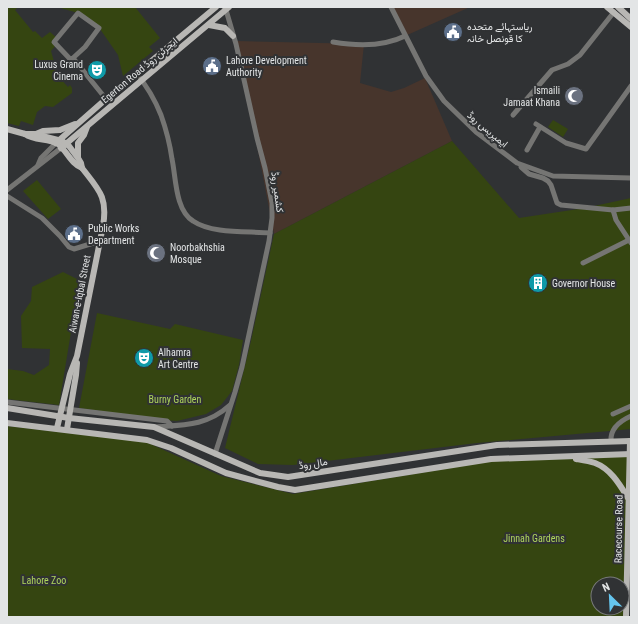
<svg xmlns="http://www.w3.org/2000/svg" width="638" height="624" font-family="'Roboto Condensed',Vazirmatn,sans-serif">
	<rect width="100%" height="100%" fill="#303234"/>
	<g fill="#47352c">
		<polygon points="391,7 470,7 405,36"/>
		<polygon points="237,41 364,44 360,83 391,92 404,88 425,78 452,141 274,234"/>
	</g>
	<g fill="#354511" fill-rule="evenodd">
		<polygon points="7,7 18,7 15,10 33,32 35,31 42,38 50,32 57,38 56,45 51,51 58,76 68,87 70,85 72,88 72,93 53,107 45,106 37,112 33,125 21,121 19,126 7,123"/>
		<polygon points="57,7 135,7 160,38 149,47 153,51 123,76 118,55 100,29 78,13"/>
		<polygon points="553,120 568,129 563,137 548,127"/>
		<polygon points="452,141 519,218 585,208 631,198 631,429 477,443 293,465 258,464 225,448 251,341 274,234"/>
		<polygon points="37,180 61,209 48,219 23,191"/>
		<polygon points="63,272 83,282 71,332 59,405 7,399 7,369 23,371 34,375 49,365 50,349 22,348 21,316 31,301 32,287"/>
		<polygon points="97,313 170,329 175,324 243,340 239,365 232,391 221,405 206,414 177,421 162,420 79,408"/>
		<path d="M7,426l139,16 75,34 72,18 199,-33 136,-5 -5,161h-616zM598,584h24v24h-24z"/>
	</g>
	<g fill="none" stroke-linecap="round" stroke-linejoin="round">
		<g stroke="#757573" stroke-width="5">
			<polyline points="391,7 426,76 444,101 476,132 517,163 553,176 631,178"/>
			<path d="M333,42c24,4 50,5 72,-6"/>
			<polyline points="73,58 85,47 99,28 78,13 54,42 70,59 73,58 106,99"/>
			<path d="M136,73c11,13 19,27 25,42 5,14 9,30 11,44 4,18 3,51 21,62 19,13 54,10 77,12"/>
			<polyline points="513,115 552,70 568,64 580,55 614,12"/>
			<polyline points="536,124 566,143 586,149 631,86"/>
			<polyline points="527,150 540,127"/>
			<polyline points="38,165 41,158 56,143"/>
			<polyline points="521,167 529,174 543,178 548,181 551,185 557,203 561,205 613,210 631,208"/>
			<path d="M7,190c18,-14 36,-28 54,-42"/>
			<polyline points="7,196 42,218 60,236 69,247 74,249 100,241"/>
			<polyline points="613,210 616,220 631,243"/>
			<polyline points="583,263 631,239"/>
			<polyline points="7,402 167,421 172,426"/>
			<polyline points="613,414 631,406"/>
			<path d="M154,427c30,-2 53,-1 76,-22"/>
			<path d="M611,441c-1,-13 9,-20 20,-25"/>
			<polyline points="215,454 235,392 242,367 269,241 272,218 272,203 265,168 257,138 236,44 226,10 224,7"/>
		</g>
		<g stroke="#b8b7b4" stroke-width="6">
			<polyline points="607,7 631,27"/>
			<polyline points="618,7 631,19"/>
			<polyline points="209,25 225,28 233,36"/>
			<path d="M7,129l18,5h9l28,7 7,5 9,12 3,5 1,5c17,22 26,29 21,58l-26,130 -7,18 -13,54"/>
			<path d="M25,134c10,7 23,4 33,10 9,7 13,20 24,24"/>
			<polyline points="36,134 43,131 60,130 75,124"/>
			<polyline points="56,143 106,99 216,7"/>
			<polyline points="61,148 229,7"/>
			<polyline points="78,157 78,143 84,135 87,127"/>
			<polyline points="7,408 69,418 154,427 260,473 288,477 497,445 631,441"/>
			<polyline points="7,423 147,440 171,448 226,473 278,487 295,490 491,459 631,454"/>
			<polyline points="67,429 76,375 77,363"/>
			<path d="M576,459c6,1 13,2 19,4 16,6 25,22 33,35"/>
			<polyline points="626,617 630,441"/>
		</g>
	</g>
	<defs>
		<g id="civic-disc" transform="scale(1)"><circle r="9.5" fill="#5c6f8a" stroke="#303234"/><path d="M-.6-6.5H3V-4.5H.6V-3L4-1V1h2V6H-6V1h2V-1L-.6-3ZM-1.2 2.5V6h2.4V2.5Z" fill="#fff"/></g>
		<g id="theatre-disc" transform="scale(1)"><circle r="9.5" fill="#0f9aa8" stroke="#303234"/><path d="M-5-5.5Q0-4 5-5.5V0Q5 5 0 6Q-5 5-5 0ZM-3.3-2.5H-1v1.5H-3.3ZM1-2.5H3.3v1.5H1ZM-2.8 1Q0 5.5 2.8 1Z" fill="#fff"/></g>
		<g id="mosque-disc" transform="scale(1)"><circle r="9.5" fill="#6b7280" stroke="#303234"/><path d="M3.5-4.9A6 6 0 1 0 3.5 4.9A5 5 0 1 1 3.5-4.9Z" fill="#fff"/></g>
		<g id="building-disc" transform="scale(1)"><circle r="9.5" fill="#0f9aa8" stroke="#303234"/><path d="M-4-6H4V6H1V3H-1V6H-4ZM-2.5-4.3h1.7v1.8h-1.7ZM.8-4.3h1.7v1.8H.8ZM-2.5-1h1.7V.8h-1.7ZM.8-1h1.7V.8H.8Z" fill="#fff"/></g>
	</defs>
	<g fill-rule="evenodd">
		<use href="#civic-disc" x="453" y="32"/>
		<use href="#civic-disc" x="212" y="66"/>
		<use href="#theatre-disc" x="97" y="70"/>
		<use href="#mosque-disc" x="574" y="96"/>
		<use href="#civic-disc" x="74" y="234"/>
		<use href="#mosque-disc" x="156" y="253"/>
		<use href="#building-disc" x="538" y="283"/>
		<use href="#theatre-disc" x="144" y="358"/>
	</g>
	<g text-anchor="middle" stroke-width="4" stroke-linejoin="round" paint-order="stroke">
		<g font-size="10" fill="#e3e5e6" stroke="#303234" text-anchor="start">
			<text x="467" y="30">ریاستہائے متحدہ<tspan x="467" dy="12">کا قونصل خانہ</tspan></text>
			<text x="226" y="64">Lahore Development<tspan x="226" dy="12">Authority</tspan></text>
			<text x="83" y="68" text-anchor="end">Luxus Grand<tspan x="83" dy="12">Cinema</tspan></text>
			<text x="560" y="94" text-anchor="end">Ismaili<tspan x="560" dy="12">Jamaat Khana</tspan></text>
			<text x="88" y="232">Public Works<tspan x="88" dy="12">Department</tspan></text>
			<text x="170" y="251">Noorbakhshia<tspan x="170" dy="12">Mosque</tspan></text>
			<text x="552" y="287">Governor House</text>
			<text x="158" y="356">Alhamra<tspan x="158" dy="12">Art Centre</tspan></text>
		</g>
		<g font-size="10" fill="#e3e5e6" stroke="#303234">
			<text transform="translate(139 70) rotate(-40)" y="4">Egerton Road ایجرٹن روڈ</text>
			<text transform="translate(488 129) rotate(40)" y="4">ایمپریس روڈ</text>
			<text transform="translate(278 192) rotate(82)" y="4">کشمیر روڈ</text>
			<text transform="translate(79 294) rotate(-79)" y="4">Aiwan-e-Iqbal Street</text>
			<text transform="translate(313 463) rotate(-9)" y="4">مال روڈ</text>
			<text transform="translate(618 529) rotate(-89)" y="4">Racecourse Road</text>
		</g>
		<g font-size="10" fill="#afd55d" stroke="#303234">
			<text x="175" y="403">Burny Garden</text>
			<text x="534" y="542">Jinnah Gardens</text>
			<text x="44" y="584">Lahore Zoo</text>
		</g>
	</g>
	<rect width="638" height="624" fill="none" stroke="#e3e5e6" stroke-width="16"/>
	<g transform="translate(610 596) rotate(336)"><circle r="19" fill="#303234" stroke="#787a7b"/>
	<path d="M0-3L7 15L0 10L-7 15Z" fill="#65c5ee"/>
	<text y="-6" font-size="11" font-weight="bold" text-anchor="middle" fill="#e3e5e6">N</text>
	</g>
</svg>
